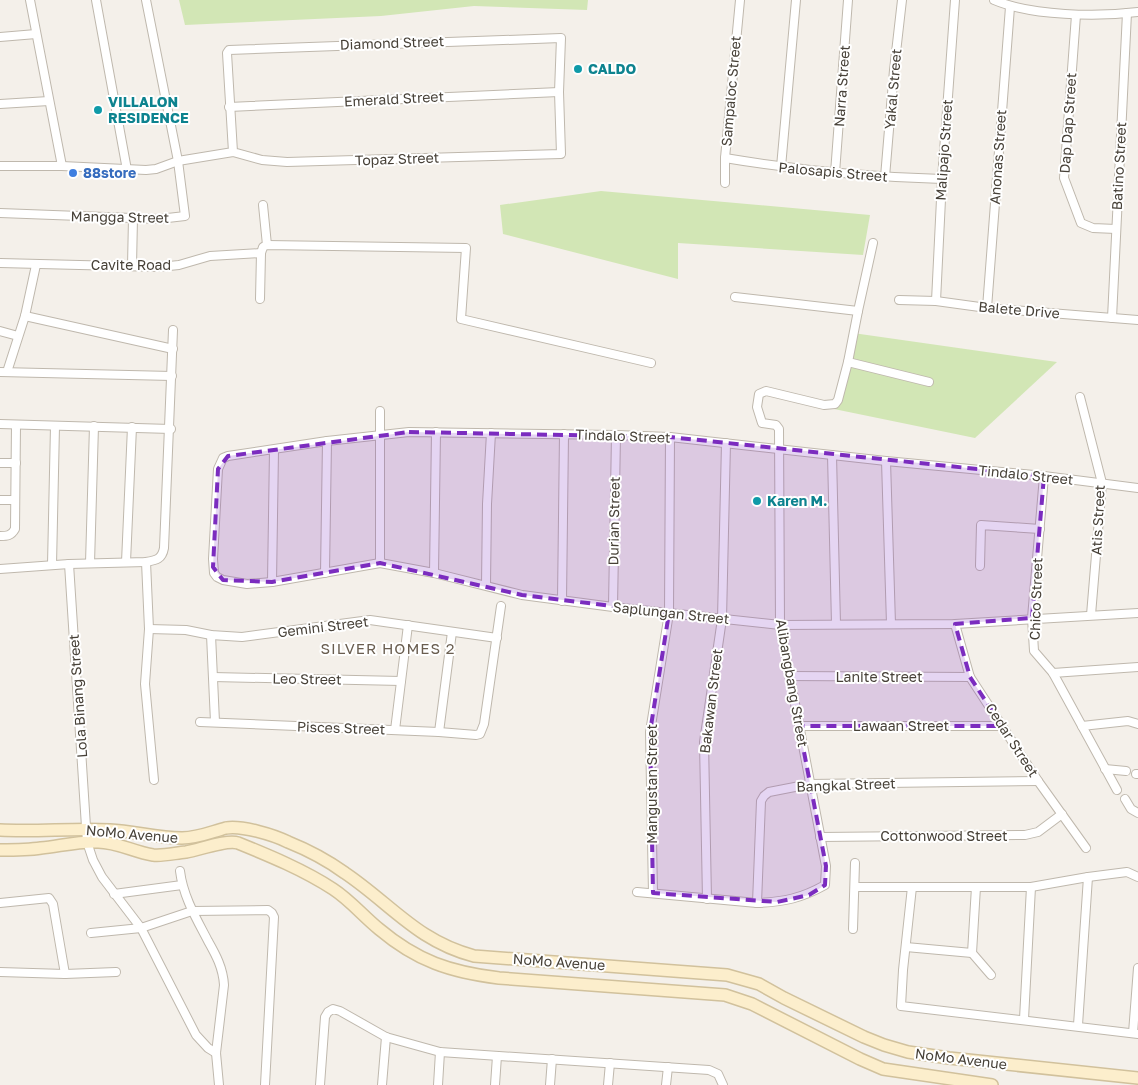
<svg xmlns="http://www.w3.org/2000/svg" width="1138" height="1085" font-family="'Golos Text',sans-serif">
	<rect width="100%" height="100%" fill="#f4f0ea"/>
	<g fill="#d2e6b5">
		<polygon points="179,0 588,0 587,10 474,6 381,16 185,25"/>
		<polygon points="601,191 870,215 863,255 678,243 678,279 503,234 500,205"/>
		<polygon points="853,333 1057,362 975,438 834,409"/>
	</g>
	<g fill="none" stroke-linecap="round" stroke-linejoin="round">
		<g stroke="#bfb8ad" stroke-width="10">
			<g id="street">
				<polyline points="30,0 62,166"/>
				<polyline points="96,0 127,170"/>
				<path d="M994,0c38,16 103,17 144,12"/>
				<polyline points="1076,15 1064,178 1081,223 1093,228 1116,229"/>
				<polyline points="0,37 36,34"/>
				<polyline points="0,104 49,101"/>
				<polyline points="229,107 559,92"/>
				<path d="M725,158c72,12 144,19 217,21"/>
				<polyline points="0,166 62,166 146,170 156,169 178,161 233,152 262,160 287,162 561,154 559,92 561,38 229,50 227,53 233,152"/>
				<polyline points="781,167 796,0"/>
				<polyline points="835,173 848,0"/>
				<polyline points="885,177 894,70 902,0"/>
				<polyline points="725,183 725,158 740,0"/>
				<polyline points="263,205 267,245"/>
				<polyline points="0,213 159,219 185,216 178,161 146,0"/>
				<polyline points="0,263 159,267 179,265 210,256 261,253"/>
				<polyline points="132,266 133,218"/>
				<polyline points="735,297 858,311 873,243"/>
				<polyline points="260,299 261,253 263,247 267,245 466,248 461,319 651,363"/>
				<polyline points="899,300 936,301 987,308 1138,320"/>
				<polyline points="936,301 942,179 955,0"/>
				<polyline points="987,308 1010,7"/>
				<polyline points="25,316 173,349"/>
				<polyline points="1112,318 1127,13"/>
				<polyline points="0,331 18,336"/>
				<polyline points="848,362 929,382"/>
				<polyline points="0,372 172,376"/>
				<polyline points="7,372 25,316 36,265"/>
				<polyline points="1080,397 1102,483 1091,615"/>
				<polyline points="0,424 171,429"/>
				<polyline points="832,455 836,624"/>
				<polyline points="886,461 891,624"/>
				<polyline points="0,463 16,463"/>
				<polyline points="1044,476 1032,618 1034,651 1053,673 1117,790"/>
				<polyline points="1138,488 1044,476 886,461 670,437 616,435 409,432 327,441 228,456 223,458 218,469 213,559 214,573 217,577 223,580 247,584 272,582 380,563 434,573 522,595 613,607 780,625 955,624 1138,613"/>
				<polyline points="0,500 15,500"/>
				<path d="M0,536c7,0 11,0 15,-7l1,-104"/>
				<polyline points="126,562 132,427"/>
				<polyline points="146,562 149,629 145,684 154,780"/>
				<polyline points="90,563 94,426"/>
				<polyline points="380,563 380,411"/>
				<polyline points="69,564 87,842 93,860 102,877 141,928 196,1035 208,1048 216,1053"/>
				<polyline points="52,565 55,426"/>
				<polyline points="980,566 981,525 1040,529"/>
				<path d="M0,569l69,-5 77,-2c11,-2 16,-3 18,-14l9,-218"/>
				<polyline points="325,573 327,441"/>
				<polyline points="434,573 436,432"/>
				<polyline points="272,582 274,450"/>
				<polyline points="486,585 487,504 491,433"/>
				<polyline points="562,601 564,434"/>
				<polyline points="613,607 616,435"/>
				<polyline points="955,624 970,677 1038,781 1086,848"/>
				<polyline points="149,629 186,630 211,635 242,637 370,620 497,638"/>
				<polyline points="211,635 215,722"/>
				<polyline points="1053,673 1138,667"/>
				<polyline points="789,676 970,677"/>
				<polyline points="213,677 401,681"/>
				<polyline points="200,722 439,732 476,735 480,734 484,724 501,606"/>
				<polyline points="799,726 1002,726"/>
				<polyline points="1082,726 1128,721 1138,724"/>
				<polyline points="395,730 408,625"/>
				<polyline points="439,732 452,632"/>
				<polyline points="1105,769 1126,771"/>
				<polyline points="1136,774 1138,774"/>
				<polyline points="1125,799 1131,809 1138,813"/>
				<polyline points="820,837 1025,835 1038,832 1062,814"/>
				<path d="M180,871c3,25 16,47 28,70 8,14 15,27 16,44l-8,68 3,32"/>
				<polyline points="855,887 1031,887 1088,877 1127,872 1138,877"/>
				<polyline points="912,887 903,970 901,1006 1138,1034"/>
				<polyline points="976,887 972,953 991,975"/>
				<path d="M637,892l120,11c27,-1 45,-5 68,-18l1,-19 -46,-241 -1,-196 -3,-4 -14,-2 -5,-16 2,-13 7,-3 58,14 11,-1 3,-4 10,-38 10,-51"/>
				<polyline points="653,893 650,732 669,613 670,437"/>
				<polyline points="114,894 182,885"/>
				<polyline points="707,899 704,742 722,619 726,443"/>
				<polyline points="0,903 49,898 53,904 65,974"/>
				<polyline points="757,903 761,801 764,796 769,792 810,784 1038,781"/>
				<polyline points="853,929 855,863"/>
				<polyline points="91,933 141,928 192,911 268,910 272,913 274,917 265,1085"/>
				<polyline points="906,947 972,953"/>
				<polyline points="0,972 65,974 116,972"/>
				<polyline points="1024,1019 1031,887"/>
				<polyline points="1078,1025 1088,877"/>
				<polyline points="1133,1033 1138,968"/>
				<polyline points="320,1085 325,1017 328,1012 333,1009 340,1011 386,1037 440,1052 709,1070 718,1074 723,1085"/>
				<polyline points="382,1085 386,1037"/>
				<polyline points="438,1085 440,1052"/>
				<polyline points="495,1085 497,1056"/>
				<polyline points="550,1085 552,1059"/>
				<polyline points="608,1085 610,1063"/>
				<polyline points="666,1085 668,1067"/>
			</g>
		</g>
		<g stroke="#d1c19c" stroke-width="14">
			<g id="secondary">
				<path d="M0,830c37,2 73,-2 110,0 24,1 47,8 72,8 16,0 29,-6 44,-10 15,-3 48,7 62,14 20,8 39,18 57,31 46,31 72,68 129,83l253,19 32,9 25,14 80,39 20,8 24,7 41,6 189,20"/>
				<path d="M0,850c14,0 28,0 41,-2 19,-2 38,-7 57,-6 19,0 36,10 55,13 11,1 22,-2 33,-3 13,-2 41,-13 52,-9 32,13 66,27 95,46 17,11 30,27 46,40 38,32 71,43 120,49l226,17 27,9 108,55 23,10 109,16"/>
			</g>
		</g>
		<use href="#street" stroke="#fff" stroke-width="8"/>
		<use href="#secondary" stroke="#fceecc" stroke-width="11"/>
	</g>
	<path fill="#7b2cbf" fill-opacity="0.2" stroke="#7b2cbf" stroke-width="4" stroke-dasharray="10 6" stroke-linejoin="round" d="M409,432l261,5 374,39 -12,142 -77,6 15,53 32,49h-203l27,140 -1,19 -16,10 -32,7 -124,-9 -3,-161 19,-119 -147,-18 -142,-32 -108,19 -49,-2 -10,-13 5,-98 10,-13z"/>
	<g fill="#0f9aa8" stroke="#fff" stroke-width="2">
		<circle cx="578" cy="69" r="5"/>
		<circle cx="98" cy="110" r="5"/>
		<circle cx="757" cy="501" r="5"/>
	</g>
	<circle fill="#3f7fe0" stroke="#fff" stroke-width="2" cx="73" cy="173" r="5"/>
	<g text-anchor="middle" stroke-width="4" stroke-linejoin="round" paint-order="stroke">
		<g font-size="14" fill="#474138" stroke="#fff">
			<text transform="translate(392 43) rotate(-2)" y="5">Diamond Street</text>
			<text transform="translate(842 86) rotate(-86)" y="5">Narra Street</text>
			<text transform="translate(893 89) rotate(-85)" y="5">Yakal Street</text>
			<text transform="translate(731 91) rotate(-85)" y="5">Sampaloc Street</text>
			<text transform="translate(394 99) rotate(-3)" y="5">Emerald Street</text>
			<text transform="translate(1068 123) rotate(-86)" y="5">Dap Dap Street</text>
			<text transform="translate(944 150) rotate(-86)" y="5">Malipajo Street</text>
			<text transform="translate(998 157) rotate(-86)" y="5">Anonas Street</text>
			<text transform="translate(397 159) rotate(-2)" y="5">Topaz Street</text>
			<text transform="translate(1119 166) rotate(-87)" y="5">Batino Street</text>
			<text transform="translate(833 172) rotate(5)" y="5">Palosapis Street</text>
			<text transform="translate(120 217) rotate(1)" y="5">Mangga Street</text>
			<text x="131" y="270">Cavite Road</text>
			<text transform="translate(1019 310) rotate(5)" y="5">Balete Drive</text>
			<text transform="translate(623 436) rotate(2)" y="5">Tindalo Street</text>
			<text transform="translate(1026 475) rotate(6)" y="5">Tindalo Street</text>
			<text transform="translate(1098 520) rotate(-87)" y="5">Atis Street</text>
			<text transform="translate(614 521) rotate(-89)" y="5">Durian Street</text>
			<text transform="translate(1036 599) rotate(-88)" y="5">Chico Street</text>
			<text transform="translate(671 613) rotate(6)" y="5">Saplungan Street</text>
			<text transform="translate(323 627) rotate(-7)" y="5">Gemini Street</text>
			<text x="879" y="682">Lanite Street</text>
			<text transform="translate(307 679) rotate(1)" y="5">Leo Street</text>
			<text transform="translate(792 683) rotate(80)" y="5">Alibangbang Street</text>
			<text transform="translate(78 696) rotate(-94)" y="5">Lola Binang Street</text>
			<text transform="translate(711 701) rotate(-83)" y="5">Bakawan Street</text>
			<text x="901" y="731">Lawaan Street</text>
			<text transform="translate(341 728) rotate(2)" y="5">Pisces Street</text>
			<text transform="translate(1012 740) rotate(57)" y="5">Cedar Street</text>
			<text transform="translate(652 784) rotate(-90)" y="5">Mangustan Street</text>
			<text transform="translate(846 785) rotate(-2)" y="5">Bangkal Street</text>
			<text transform="translate(132 834) rotate(5)" y="5">NoMo Avenue</text>
			<text x="944" y="841">Cottonwood Street</text>
			<text transform="translate(559 962) rotate(4)" y="5">NoMo Avenue</text>
			<text transform="translate(961 1059) rotate(7)" y="5">NoMo Avenue</text>
		</g>
		<g font-size="14" font-weight="bold" fill="#0d838f" stroke="#fff" text-anchor="start">
			<text x="588" y="74">CALDO</text>
			<text x="108" y="107">VILLALON<tspan x="108" dy="16">RESIDENCE</tspan></text>
			<text x="767" y="506">Karen M.</text>
		</g>
		<g font-size="14" font-weight="bold" fill="#366cbe" stroke="#fff" text-anchor="start">
			<text x="83" y="178">88store</text>
		</g>
		<g font-size="15" letter-spacing="1" fill="#6a5e50" stroke="#fff">
			<text x="388" y="654">SILVER HOMES 2</text>
		</g>
	</g>
</svg>
